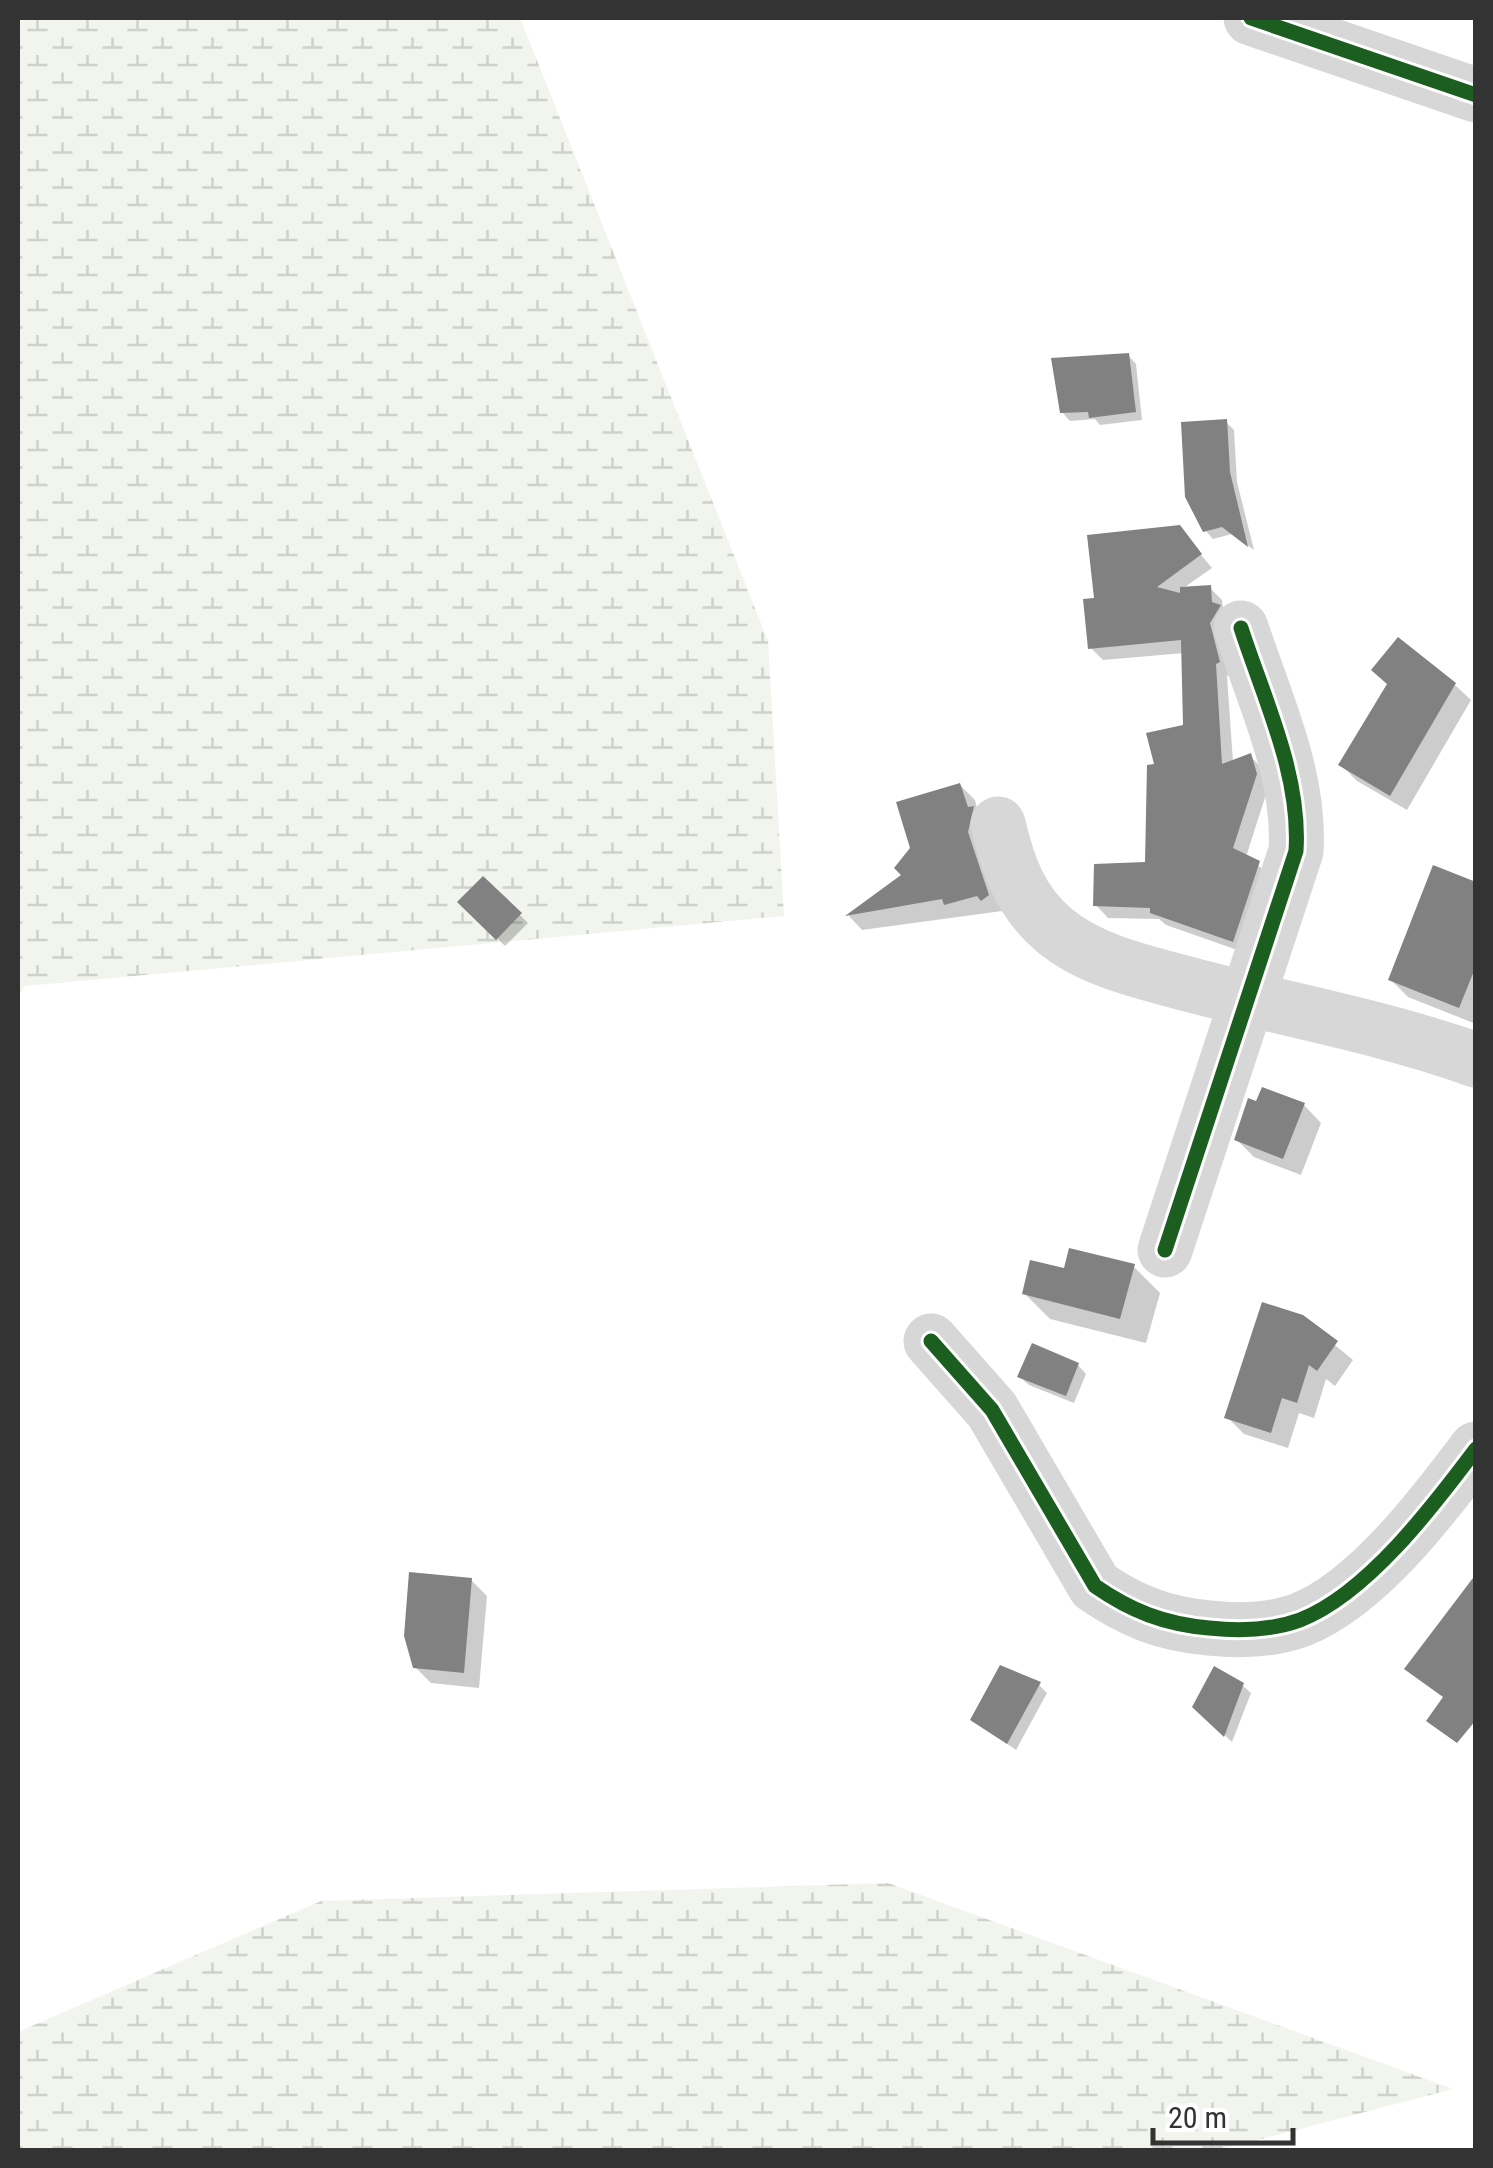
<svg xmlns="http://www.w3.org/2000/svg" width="1493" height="2168" font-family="'Roboto Condensed',sans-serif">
	<defs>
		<pattern id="wetland-marsh" width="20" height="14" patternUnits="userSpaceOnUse" patternTransform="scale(2.5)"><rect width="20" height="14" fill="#f1f5ed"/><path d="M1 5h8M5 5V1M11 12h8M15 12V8" fill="none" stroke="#cfd2cc"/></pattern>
	</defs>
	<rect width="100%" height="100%" fill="#fff"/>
	<g fill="url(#wetland-marsh)">
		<polygon points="18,18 520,18 768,641 784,916 25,986 18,995"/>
		<polygon points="888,1883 1453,2089 1219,2150 18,2150 18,2032 321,1901"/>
	</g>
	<g fill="#0003">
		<polygon points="1128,355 1136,364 1142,420 1100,425 1095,419 1070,421 1062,412"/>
		<polygon points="1226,422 1234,430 1237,482 1254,550 1232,534 1213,539 1205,530"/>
		<polygon points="1179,528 1212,568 1182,589 1210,588 1222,600 1231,674 1227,676 1233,762 1250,756 1262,768 1268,788 1246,857 1271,875 1246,953 1166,925 1159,919 1108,918 1096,905 1148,865 1157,767 1185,727 1184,653 1103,660 1091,648 1096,600"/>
		<polygon points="1455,685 1471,700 1407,810 1357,781 1341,765"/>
		<polygon points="960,785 975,800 1002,911 862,930 849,916 905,876"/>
		<polygon points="483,879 528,923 505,946 460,902"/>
		<polygon points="1476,883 1476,1024 1408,997 1391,980"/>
		<polygon points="1304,1105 1321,1123 1301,1175 1254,1157 1237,1140"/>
		<polygon points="1134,1267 1160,1293 1146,1343 1050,1319 1024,1293 1066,1271"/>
		<polygon points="1302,1318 1353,1360 1335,1386 1326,1379 1314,1418 1299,1413 1288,1448 1244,1434 1227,1417"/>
		<polygon points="1078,1365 1086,1374 1074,1403 1029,1385 1020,1377"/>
		<polygon points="471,1580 487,1596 479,1688 431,1683 415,1667"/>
		<polygon points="1039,1685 1047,1693 1016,1750 973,1720"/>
		<polygon points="1242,1685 1251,1693 1232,1742 1195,1707"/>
	</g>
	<g fill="#818181">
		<polygon points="1129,353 1136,412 1089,418 1088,412 1060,413 1051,358"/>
		<polygon points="1227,419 1230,472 1248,547 1222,527 1203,532 1185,497 1181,422"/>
		<polygon points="1180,525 1202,554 1157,587 1180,593 1180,587 1211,585 1212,602 1221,605 1210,623 1220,662 1216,664 1222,764 1251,753 1257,774 1233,848 1260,861 1233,942 1150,913 1150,908 1093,906 1094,864 1145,862 1147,765 1154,764 1146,733 1183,725 1181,640 1088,649 1083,599 1094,598 1087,535"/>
		<polygon points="1398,637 1456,683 1390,796 1338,765 1387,684 1371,670"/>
		<polygon points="960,783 968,807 974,806 968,832 989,895 981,901 977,896 944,905 942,899 845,916 901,875 894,868 910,848 896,802"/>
		<polygon points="1433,865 1476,882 1476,966 1459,1008 1388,980"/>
		<polygon points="483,876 522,913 496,940 457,902"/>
		<polygon points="1262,1087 1305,1103 1283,1159 1234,1140 1248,1098 1256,1101"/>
		<polygon points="1069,1248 1135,1264 1120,1319 1022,1294 1030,1260 1064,1268"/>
		<polygon points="1262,1302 1303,1315 1338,1341 1317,1371 1309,1365 1297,1403 1282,1398 1271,1433 1224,1418"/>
		<polygon points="1032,1343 1079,1363 1066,1396 1017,1377"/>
		<polygon points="409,1572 472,1578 464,1673 413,1668 404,1636"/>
		<polygon points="1476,1574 1476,1720 1457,1743 1426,1721 1443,1697 1404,1669"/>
		<polygon points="1000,1665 1041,1682 1007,1744 970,1720"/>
		<polygon points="1214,1666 1244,1683 1224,1737 1192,1707"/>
	</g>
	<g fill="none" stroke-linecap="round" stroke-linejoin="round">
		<g stroke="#d7d7d7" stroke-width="55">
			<polyline points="1251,18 1476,95"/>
			<path d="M998,824c10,42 22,77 56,106 38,32 94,43 141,56 94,24 189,41 281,74"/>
			<path d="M1165,1250l131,-399c5,-76 -32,-152 -55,-223"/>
			<path d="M931,1341l61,69 103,176c36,25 69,38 114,42 29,3 64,2 91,-8 67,-26 134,-115 176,-171"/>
		</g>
		<g stroke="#fff" stroke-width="21">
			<g id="cycleway">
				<polyline points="1251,18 1476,95"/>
				<path d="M1165,1250l131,-399c5,-76 -32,-152 -55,-223"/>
				<path d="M931,1341l61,69 103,176c36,25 69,38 114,42 29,3 64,2 91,-8 67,-26 134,-115 176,-171"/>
			</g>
		</g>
		<use href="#cycleway" stroke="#1b5e20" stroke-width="15"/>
	</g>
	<rect width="1493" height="2168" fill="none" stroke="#333333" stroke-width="40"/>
	<path d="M1153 2128v15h140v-15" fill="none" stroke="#333333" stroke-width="5"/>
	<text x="1168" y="2128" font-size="30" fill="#333333" stroke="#ffffff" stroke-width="8" paint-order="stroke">20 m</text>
</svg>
